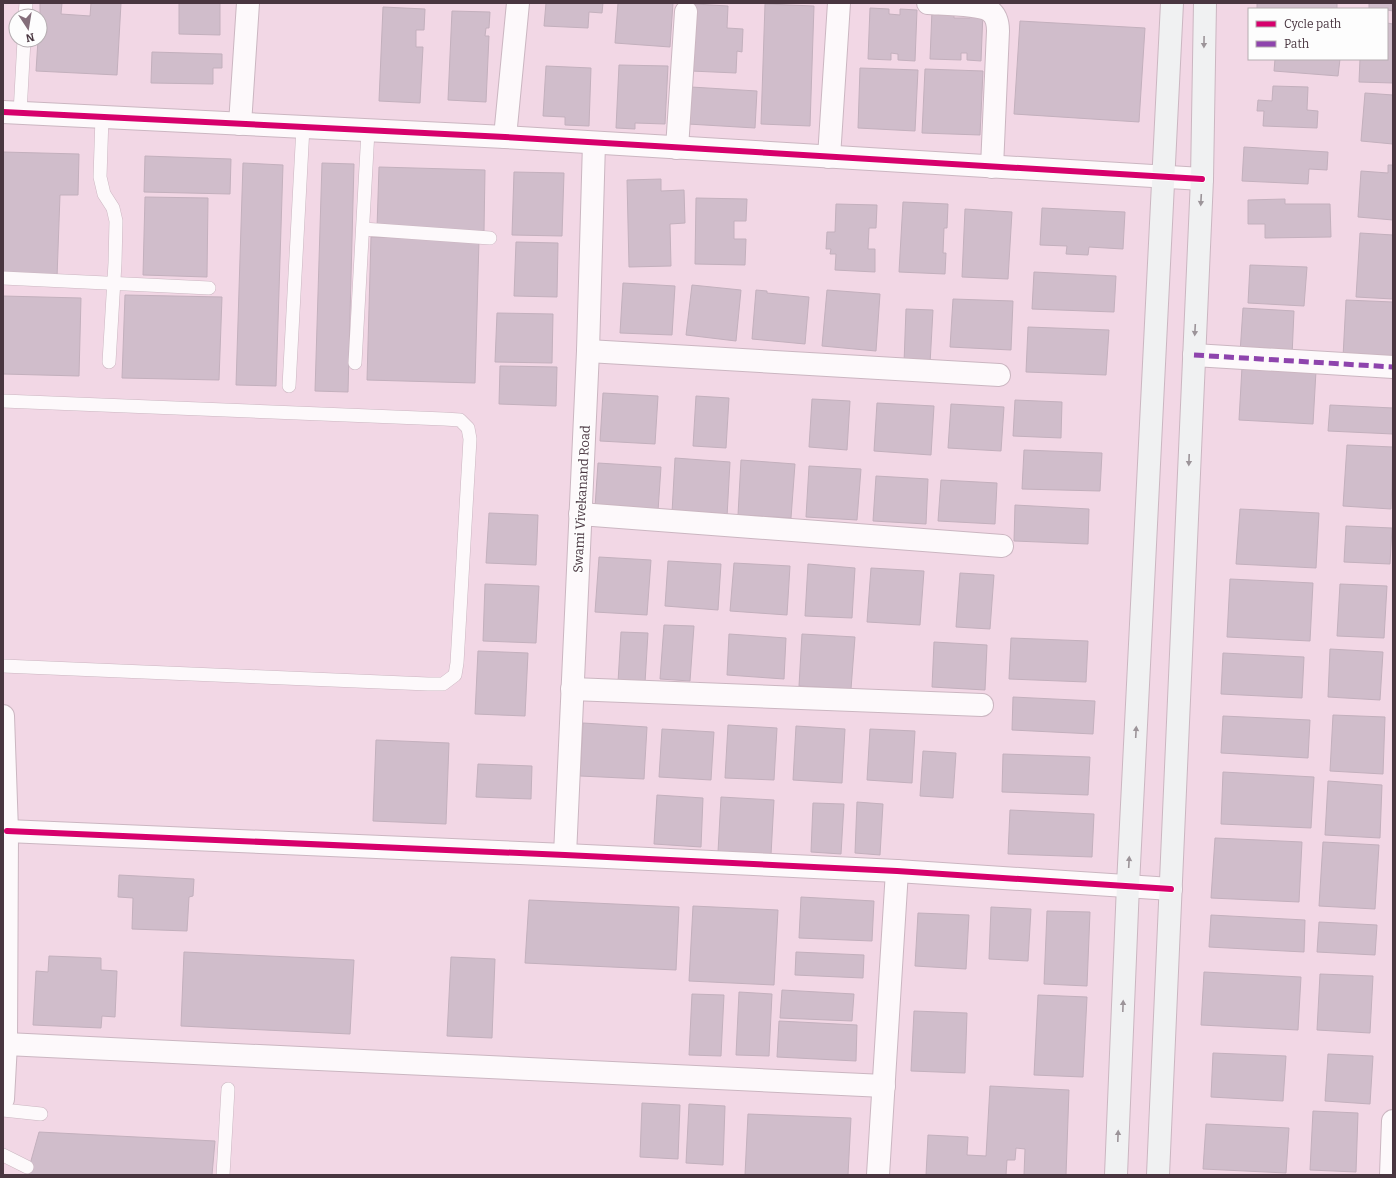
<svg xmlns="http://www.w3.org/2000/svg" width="1396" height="1178" font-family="Bitter,serif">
	<rect width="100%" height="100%" fill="#f2d7e5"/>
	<g fill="#d0bdcb" stroke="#c3b0bd">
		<polygon points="40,3 62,3 61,14 90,16 91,3 121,3 117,75 36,71 38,40 40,40"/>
		<polygon points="179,3 220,3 220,35 179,34"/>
		<polygon points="546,3 603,3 602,13 589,12 588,28 544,26"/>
		<polygon points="618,3 673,3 670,47 615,43"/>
		<rect x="1257" y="3" width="80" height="6"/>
		<polygon points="1369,3 1393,3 1393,11 1387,10 1387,9 1369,9"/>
		<polygon points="695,4 728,6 727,28 743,29 742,52 737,51 736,73 691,71"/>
		<polygon points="765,4 814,6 810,126 761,124"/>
		<polygon points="383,7 425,9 424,30 416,30 416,47 423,47 420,103 379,101"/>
		<polygon points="870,8 889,9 889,14 900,15 900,9 917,10 915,61 898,60 898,54 891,53 891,60 868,59"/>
		<polygon points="932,10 954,11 954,18 970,18 970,12 983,12 981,61 967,60 967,53 961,53 961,60 930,59"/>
		<polygon points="452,11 490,12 489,28 486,28 485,36 489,36 486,102 448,100"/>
		<polygon points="1020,21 1145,28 1139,122 1014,114"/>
		<polygon points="1387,23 1393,24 1393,83 1359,82 1360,59 1387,59"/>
		<polygon points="152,52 222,54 222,68 213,68 213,84 151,83"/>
		<polygon points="1275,59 1340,59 1338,76 1274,71"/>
		<polygon points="619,65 668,66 665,124 635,123 635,129 616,128"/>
		<polygon points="546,66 591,68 589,126 565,125 565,117 543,116"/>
		<polygon points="860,68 918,70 915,131 858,128"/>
		<polygon points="925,69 983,71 980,135 922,133"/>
		<polygon points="1273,86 1308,87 1307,110 1318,111 1317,128 1263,126 1264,111 1257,111 1258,100 1272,101"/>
		<polygon points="691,87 757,91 755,128 688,124"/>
		<polygon points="1365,93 1393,95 1393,144 1361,141"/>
		<polygon points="1244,147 1328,152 1327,170 1309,169 1308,184 1242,181"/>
		<polygon points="3,152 79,154 78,195 60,195 57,278 3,276"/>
		<polygon points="145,156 231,159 230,194 144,192"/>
		<polygon points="243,163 283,165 276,386 236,385"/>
		<polygon points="322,163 354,164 348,392 315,391"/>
		<polygon points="1388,165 1393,165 1393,220 1358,217 1361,171 1388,173"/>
		<polygon points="379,167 485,170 484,231 377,228"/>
		<polygon points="514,172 564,173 562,236 512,235"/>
		<polygon points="661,179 661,191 684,190 685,223 670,224 671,266 629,267 627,180"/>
		<polygon points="145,197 208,198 207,277 143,275"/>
		<polygon points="696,198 747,199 746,221 734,221 734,239 746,239 745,265 695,264"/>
		<polygon points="1285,199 1285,204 1330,204 1331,237 1265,238 1265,224 1248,224 1248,200"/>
		<polygon points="903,202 948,204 947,228 944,228 943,253 946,253 945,274 899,272"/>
		<polygon points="836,204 877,205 876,228 869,228 868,249 875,249 875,272 835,270 836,254 830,254 831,249 826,249 827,232 835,232"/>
		<polygon points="1042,208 1125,212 1123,249 1089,247 1088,255 1066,254 1067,246 1040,245"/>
		<polygon points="965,209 1012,212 1008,279 962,277"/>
		<polygon points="1360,233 1393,235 1393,299 1356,297"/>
		<polygon points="371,237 479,240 475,383 367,380"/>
		<polygon points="516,242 558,243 557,297 514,296"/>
		<polygon points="1250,265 1307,267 1304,306 1248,303"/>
		<polygon points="1034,272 1116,276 1114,312 1032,309"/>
		<polygon points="623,283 675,286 672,335 620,333"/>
		<polygon points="692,285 741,290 736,341 686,335"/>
		<polygon points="756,290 767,291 767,293 809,297 805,344 752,339"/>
		<polygon points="827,290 880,294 876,351 822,346"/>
		<polygon points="125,295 222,297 219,380 122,378"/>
		<polygon points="3,296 81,298 79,376 3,374"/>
		<polygon points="953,299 1013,301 1011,350 950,347"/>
		<polygon points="1346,300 1393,302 1393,360 1343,357"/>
		<polygon points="1243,308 1294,311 1292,356 1240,353"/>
		<polygon points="906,309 933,310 930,364 904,363"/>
		<polygon points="497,313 553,314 552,363 495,362"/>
		<polygon points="1028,327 1109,330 1106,375 1026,372"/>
		<polygon points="500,366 557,367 556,406 499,404"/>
		<polygon points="1242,367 1316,371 1313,424 1239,420"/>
		<polygon points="603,393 658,396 655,444 600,441"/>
		<polygon points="696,396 729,398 726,448 693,446"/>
		<polygon points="812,399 850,401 847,450 809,447"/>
		<polygon points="1015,400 1062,402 1061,438 1013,436"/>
		<polygon points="877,403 934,406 931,455 874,451"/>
		<polygon points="951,404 1004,407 1001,451 948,448"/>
		<polygon points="1330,405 1393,408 1393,434 1328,431"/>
		<polygon points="1347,445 1393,447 1391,509 1343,506"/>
		<polygon points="1024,450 1102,453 1100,491 1022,489"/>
		<polygon points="675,458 730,462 727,517 672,513"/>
		<polygon points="741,460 795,464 791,518 738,515"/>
		<polygon points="598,463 661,467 658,511 595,507"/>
		<polygon points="809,466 861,469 857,520 806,517"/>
		<polygon points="876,476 928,479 926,524 873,521"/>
		<polygon points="941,480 997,483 995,524 938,521"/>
		<polygon points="1015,505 1089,509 1088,544 1014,541"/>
		<polygon points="1240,509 1319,513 1316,568 1236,564"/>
		<polygon points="489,513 538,515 536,565 486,563"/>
		<polygon points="1346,526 1392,528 1390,564 1344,562"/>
		<polygon points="599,557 651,560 647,615 595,612"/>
		<polygon points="668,561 721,564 718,610 665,606"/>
		<polygon points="734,563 790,566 787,615 730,611"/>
		<polygon points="808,564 855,568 852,618 805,616"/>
		<polygon points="871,568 924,571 920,625 867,622"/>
		<polygon points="960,573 994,575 990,629 956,627"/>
		<polygon points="1230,579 1313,583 1310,641 1227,637"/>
		<polygon points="485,584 539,586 536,643 483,641"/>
		<polygon points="1340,584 1387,586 1384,638 1337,636"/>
		<polygon points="664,625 694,626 690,681 660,679"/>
		<polygon points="621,632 648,633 645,683 618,682"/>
		<polygon points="729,634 786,638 784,679 727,675"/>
		<polygon points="802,634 855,637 851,689 799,686"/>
		<polygon points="1011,638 1088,641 1086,682 1009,679"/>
		<polygon points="934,642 987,645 985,690 932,687"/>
		<polygon points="1330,649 1383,652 1380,700 1328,697"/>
		<polygon points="478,651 528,653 525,716 475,714"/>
		<polygon points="1223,653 1304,657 1302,698 1221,694"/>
		<polygon points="1013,697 1095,701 1093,734 1012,730"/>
		<polygon points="1333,715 1385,717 1383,774 1330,771"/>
		<polygon points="1223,716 1310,720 1308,758 1221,753"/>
		<polygon points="583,723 647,727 644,779 580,776"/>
		<polygon points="728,725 777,728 774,780 725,778"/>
		<polygon points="796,726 845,729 842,783 793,780"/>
		<polygon points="662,729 714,732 711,780 659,777"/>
		<polygon points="870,729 915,731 912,783 867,780"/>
		<polygon points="376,740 449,743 446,824 373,821"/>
		<polygon points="923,751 956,753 953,798 920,796"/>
		<polygon points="1003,754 1090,757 1088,795 1002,792"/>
		<polygon points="478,764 532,766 531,799 476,797"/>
		<polygon points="1223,772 1314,777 1311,828 1221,824"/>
		<polygon points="1328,781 1382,785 1380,838 1325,835"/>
		<polygon points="657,795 703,798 701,847 654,844"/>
		<polygon points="721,797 774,800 771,855 718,852"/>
		<polygon points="857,802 883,804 880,855 855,853"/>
		<polygon points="813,803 844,804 841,854 811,852"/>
		<polygon points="1010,810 1094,814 1092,857 1008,854"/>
		<polygon points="1215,838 1302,842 1299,902 1211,898"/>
		<polygon points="1323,842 1379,845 1375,909 1319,906"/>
		<polygon points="119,875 194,879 193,896 189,897 187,931 132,929 133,898 118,897"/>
		<polygon points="801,897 874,901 872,941 799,938"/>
		<polygon points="529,900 679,907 676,970 525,963"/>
		<polygon points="693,906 778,910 774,985 689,981"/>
		<polygon points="991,907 1031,909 1028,961 989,959"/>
		<polygon points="1047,911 1090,912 1087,986 1044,984"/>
		<polygon points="918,913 969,915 966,969 915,966"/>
		<polygon points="1211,915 1305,920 1304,952 1209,947"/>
		<polygon points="1319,922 1377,925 1375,955 1317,952"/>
		<polygon points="184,952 354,960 350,1034 181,1026"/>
		<polygon points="796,952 864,955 863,978 795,975"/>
		<polygon points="49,956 101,958 101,970 117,971 115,1017 102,1016 101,1028 33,1025 36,971 48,972"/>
		<polygon points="451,957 495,959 492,1038 447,1036"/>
		<polygon points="1204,972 1301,977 1298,1030 1201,1025"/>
		<polygon points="1320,974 1373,976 1370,1033 1317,1030"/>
		<polygon points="782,990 854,994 852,1021 780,1018"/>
		<polygon points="739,992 772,994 769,1056 736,1055"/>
		<polygon points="692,994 724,995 721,1056 689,1055"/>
		<polygon points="1038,995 1087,997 1083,1077 1034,1075"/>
		<polygon points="914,1011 967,1013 965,1073 911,1071"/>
		<polygon points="779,1021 857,1025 856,1061 777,1057"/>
		<polygon points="1213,1053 1286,1056 1283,1101 1211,1097"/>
		<polygon points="1328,1054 1373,1056 1370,1104 1325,1101"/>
		<polygon points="990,1086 1069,1090 1066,1175 1024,1175 1025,1149 1016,1148 1015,1160 1007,1160 1006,1175 926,1175 928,1135 968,1137 967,1155 986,1156"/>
		<polygon points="642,1103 680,1105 678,1159 640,1157"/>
		<polygon points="689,1104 725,1106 723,1165 686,1163"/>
		<polygon points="1313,1111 1358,1113 1356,1172 1310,1170"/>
		<polygon points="748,1114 851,1118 848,1175 745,1175"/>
		<polygon points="1206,1124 1289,1128 1286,1173 1203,1169"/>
		<polygon points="39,1132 215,1141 212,1175 27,1175"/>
	</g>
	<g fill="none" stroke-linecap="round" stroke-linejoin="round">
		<g stroke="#cbb6c1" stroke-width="14">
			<g id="service">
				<polyline points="25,16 26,3"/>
				<polyline points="20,113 24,40"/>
				<polyline points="102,117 100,177 104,194 113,208 116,221 115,263 109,362"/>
				<polyline points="363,229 490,238"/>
				<polyline points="3,278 209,288"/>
				<polyline points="355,363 368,131"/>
				<polyline points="289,386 303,127"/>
				<polyline points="3,401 444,419 460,420 468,428 470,439 457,663 455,675 443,684 428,684 3,666"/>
				<polyline points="3,1110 41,1114"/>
				<polyline points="3,1155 27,1167"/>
				<polyline points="223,1175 228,1089"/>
			</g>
		</g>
		<g stroke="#cbb6c1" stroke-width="24">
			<g id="minor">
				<path d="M928,3c13,1 52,1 62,8 7,5 8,12 8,20l-6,136"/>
				<polyline points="3,112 505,137 1202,179"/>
				<polyline points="240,124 248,3"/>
				<polyline points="505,137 518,3"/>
				<polyline points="677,148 686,12"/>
				<polyline points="829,157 839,3"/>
				<polyline points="588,351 999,375"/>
				<polyline points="1194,355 1393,367"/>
				<polyline points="580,514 1002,546"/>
				<polyline points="572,689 982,705"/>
				<polyline points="3,716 7,831 6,1044 3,1099"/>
				<polyline points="7,831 565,855 897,871 1171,889"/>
				<polyline points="565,855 588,351 594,143"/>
				<polyline points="6,1044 884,1086"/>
				<polyline points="878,1175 897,871"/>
				<polyline points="1391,1175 1393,1121"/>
			</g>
		</g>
		<g stroke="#cbb6c1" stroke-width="24">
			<g id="secondary">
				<polyline points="1116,1175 1128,885 1172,3"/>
				<polyline points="1158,1175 1202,179 1205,3"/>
			</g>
		</g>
		<use href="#service" stroke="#fdf9fb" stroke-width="13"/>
		<use href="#minor" stroke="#fdf9fb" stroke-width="22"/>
		<use href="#secondary" stroke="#f0f1f2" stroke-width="22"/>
		<polyline stroke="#8e44ad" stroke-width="5" stroke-dasharray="10 5" stroke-linecap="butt" points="1194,355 1393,367"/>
		<g stroke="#fdfdfd" stroke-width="8">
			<g id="cycleway">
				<polyline points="3,112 505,137 1202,179"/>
				<polyline points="7,831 565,855 897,871 1171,889"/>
			</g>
		</g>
		<use href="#cycleway" stroke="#d6006c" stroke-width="6"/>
	</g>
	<defs><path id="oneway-solid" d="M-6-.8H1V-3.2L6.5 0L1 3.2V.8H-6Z"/></defs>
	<g fill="#9c9499">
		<use href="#oneway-solid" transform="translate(1204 42) rotate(91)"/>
		<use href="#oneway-solid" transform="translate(1201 200) rotate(93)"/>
		<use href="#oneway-solid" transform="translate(1195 330) rotate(93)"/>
		<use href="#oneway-solid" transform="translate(1189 460) rotate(92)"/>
		<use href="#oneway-solid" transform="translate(1136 732) rotate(-87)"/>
		<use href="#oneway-solid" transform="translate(1129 862) rotate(-87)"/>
		<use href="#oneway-solid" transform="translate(1123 1006) rotate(-88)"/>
		<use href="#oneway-solid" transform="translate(1118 1136) rotate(-88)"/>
	</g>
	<g text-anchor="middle" stroke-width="3.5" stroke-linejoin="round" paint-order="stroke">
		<g font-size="13" fill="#493640" stroke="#fdfdfd">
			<text transform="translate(581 499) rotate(-87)" y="5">Swami Vivekanand Road</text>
		</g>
	</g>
	<rect width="1396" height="1178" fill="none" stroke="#493640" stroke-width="8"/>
	<rect x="1248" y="8" width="140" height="52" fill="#fdfdfd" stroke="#b5adb1"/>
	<rect x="1256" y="21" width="20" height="6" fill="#d6006c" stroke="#b5adb1"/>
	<text x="1284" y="28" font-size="12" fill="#493640">Cycle path</text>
	<rect x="1256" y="41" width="20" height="6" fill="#8e44ad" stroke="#b5adb1"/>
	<text x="1284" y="48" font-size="12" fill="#493640">Path</text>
	<g transform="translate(28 28) rotate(168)"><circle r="19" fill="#fdfdfd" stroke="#b5adb1"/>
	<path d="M0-3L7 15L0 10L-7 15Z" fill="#846e7a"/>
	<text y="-6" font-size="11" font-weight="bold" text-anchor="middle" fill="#493640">N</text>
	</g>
</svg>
